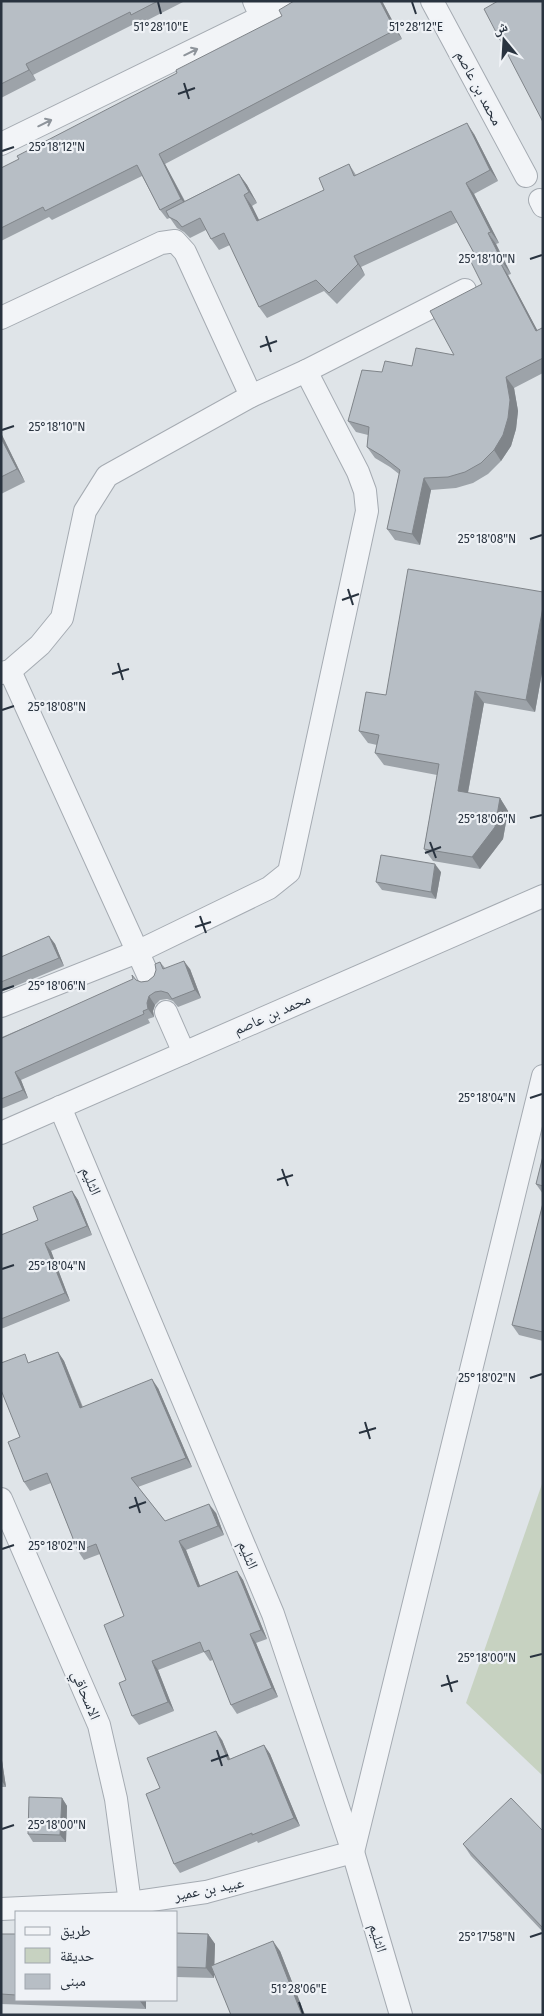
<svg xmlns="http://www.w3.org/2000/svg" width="544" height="2016" font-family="'Fira Sans','Noto Naskh Arabic',sans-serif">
	<rect width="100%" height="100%" fill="#dfe4e8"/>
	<polygon fill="#c7d2c1" points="543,1481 543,1776 466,1703"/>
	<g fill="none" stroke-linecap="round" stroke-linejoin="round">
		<g stroke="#a5abb2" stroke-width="24">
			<g id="street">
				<polyline points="432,1 526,176"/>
				<polyline points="261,17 294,1"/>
				<polyline points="1,144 261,17 254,1"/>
				<polyline points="540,200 543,206"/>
				<polyline points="1,318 161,243 175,241 185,252 251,396"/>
				<polyline points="306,371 465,290"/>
				<polyline points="10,671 149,977"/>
				<polyline points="1,673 10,671 40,645 62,618 85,511 107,476 251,396 306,371 358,472 365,491 367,511 289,872 269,888 137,952 1,1006"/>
				<polyline points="166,1012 184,1053"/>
				<polyline points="60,1107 273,1614 353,1852 401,2015"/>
				<polyline points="1,1133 543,896"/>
				<polyline points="1,1499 99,1725 116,1799 130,1903"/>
				<polyline points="1,1909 130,1903 206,1892 353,1852 543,1076"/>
			</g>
		</g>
		<use href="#street" stroke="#f2f4f7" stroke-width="22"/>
	</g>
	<g fill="#9da3a9">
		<polygon points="1,1 185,1 138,25 136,23 33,75 36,80 1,98"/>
		<polygon points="382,1 402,39 165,164 185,201 239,174 247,185 257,203 252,206 259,220 324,190 349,164 356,175 474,134 498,181 474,194 499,243 496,244 511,274 508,275 537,330 543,329 543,373 514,388 518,411 516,429 511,446 501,461 488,474 473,483 456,488 431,490 420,545 395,540 387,529 399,474 390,467 375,458 367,447 368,435 356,432 348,421 382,372 412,366 454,355 482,284 474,253 458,222 361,267 365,275 337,304 324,291 267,318 259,307 230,245 219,250 211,239 206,230 190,238 184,232 177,228 170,218 167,219 160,210 142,176 52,220 49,217 1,241 1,168"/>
		<polygon points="1,433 25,482 1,494"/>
		<polygon points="543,592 543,667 535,712 484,703 468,793 500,798 508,811 503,839 480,869 433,861 424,849 437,775 384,765 375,753 377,745 368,743 359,731 386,695"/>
		<polygon points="441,872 436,899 382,890 376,882"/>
		<polygon points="49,936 55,944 64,966 1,992 1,957"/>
		<polygon points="160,962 165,968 190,969 201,998 178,1007 173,1001 167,999 160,1000 155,1005 153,1011 154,1017 148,1019 150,1023 21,1080 28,1098 1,1109 1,1036 2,1037 136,980 141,982 148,981 154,976"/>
		<polygon points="543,1156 543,1194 536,1184"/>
		<polygon points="72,1191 78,1200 92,1235 51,1251 70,1301 1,1329 1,1235 38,1220"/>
		<polygon points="543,1203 543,1341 519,1335 512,1325"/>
		<polygon points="58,1352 64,1361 83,1407 158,1388 192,1467 138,1487 165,1521 216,1513 224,1535 186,1550 200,1586 237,1571 243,1580 267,1639 256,1643 278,1697 237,1714 231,1705 213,1660 210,1661 204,1652 158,1670 174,1711 139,1725 132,1716 126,1680 124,1616 100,1554 84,1560 78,1551 51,1483 30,1491 24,1482 30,1362"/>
		<polygon points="222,1740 230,1759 264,1745 270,1754 300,1826 258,1843 257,1841 180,1873 174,1864 160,1788"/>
		<polygon points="1,1754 6,1787 1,1787"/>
		<polygon points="62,1798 67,1806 66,1842 33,1842 28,1834"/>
		<polygon points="543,1831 543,1932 471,1856 463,1844"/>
		<polygon points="176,1933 208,1934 215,1944 214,1965 280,1951 305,2015 231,2015 214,1972 214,1978 176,1977"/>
		<polygon points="1,1934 16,1934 16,2000 146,2000 146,2009 1,2004"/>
	</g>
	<g fill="#80858a">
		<polygon points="380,1 382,1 402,39 395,30"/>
		<polygon points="26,64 33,75 36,80 29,70"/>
		<polygon points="467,123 474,134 498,181 490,170"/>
		<polygon points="159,154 165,164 188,208 181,199"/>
		<polygon points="239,174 247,185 257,203 249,192"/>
		<polygon points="466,183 474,194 499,243 491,232"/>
		<polygon points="244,195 252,206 265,232 257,221"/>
		<polygon points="488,233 496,244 511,274 503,263"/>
		<polygon points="354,256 361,267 365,275 358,264"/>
		<polygon points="501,264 508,275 543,341 536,331"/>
		<polygon points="506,377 514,388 518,411 516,429 511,446 501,461 494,450"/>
		<polygon points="1,433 25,482 17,469 1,438"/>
		<polygon points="424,478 431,490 420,545 412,534"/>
		<polygon points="543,607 543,667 535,712 526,700"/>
		<polygon points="475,691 484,703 466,803 458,791"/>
		<polygon points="500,798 508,811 503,839 480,869 472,857"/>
		<polygon points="435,864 441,872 436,899 431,892"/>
		<polygon points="49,936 55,944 64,966 59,958"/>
		<polygon points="184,961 190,969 201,998 195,990"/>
		<polygon points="149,996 155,1005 153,1011 154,1017 148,1009 147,1003"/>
		<polygon points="15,1072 21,1080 28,1098 23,1090"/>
		<polygon points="72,1191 78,1200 92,1235 87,1226"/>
		<polygon points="45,1243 51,1251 70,1301 65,1293"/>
		<polygon points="58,1352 64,1361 86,1417 80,1408"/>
		<polygon points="152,1379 158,1388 192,1467 186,1458"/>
		<polygon points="209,1504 216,1513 224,1535 218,1526"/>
		<polygon points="179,1541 186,1550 204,1596 198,1587"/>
		<polygon points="237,1571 243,1580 267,1639 261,1630"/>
		<polygon points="250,1634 256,1643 278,1697 272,1688"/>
		<polygon points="152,1661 158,1670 174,1711 168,1702"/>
		<polygon points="216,1731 222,1740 234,1769 228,1760"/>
		<polygon points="264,1745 270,1754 300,1826 294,1818"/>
		<polygon points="1,1754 6,1787 1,1780"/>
		<polygon points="62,1798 67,1806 66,1842 60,1835"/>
		<polygon points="208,1934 215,1944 214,1978 206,1968"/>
		<polygon points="273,1941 280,1951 305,2015 302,2015"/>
		<polygon points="139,2000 146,2000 146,2009"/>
	</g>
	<g fill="#b7bec5" stroke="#80858a">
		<polygon points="1,1 158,1 131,15 130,12 26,64 29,70 1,84"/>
		<polygon points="294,1 380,1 395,30 159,154 181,199 160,210 137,165 45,211 43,207 1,228 1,168 19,159 17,156 177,73 176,70 282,16 279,10"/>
		<polygon points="498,1 543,1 543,122 484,9"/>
		<polygon points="467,123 490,170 466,183 491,232 488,233 503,263 501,264 536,331 542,328 543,330 543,358 506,377 510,400 508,418 503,435 494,450 481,463 465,472 448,477 424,478 412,534 387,529 400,470 382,456 367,447 369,427 348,421 362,370 382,372 385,361 412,366 416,348 454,355 430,311 482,284 468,256 474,253 451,211 354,256 358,264 329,293 316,280 259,307 224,233 211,239 200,218 182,227 177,221 169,217 166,211 239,174 249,192 244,195 257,221 324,190 319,178 349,164 354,176"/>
		<polygon points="1,438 17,469 1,477"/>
		<polygon points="408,569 543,592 543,607 526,700 475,691 458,791 500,798 495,827 472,857 424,849 439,764 375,753 379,735 359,731 366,692 386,695"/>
		<polygon points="381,855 435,864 431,892 376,882"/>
		<polygon points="49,936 59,958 1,982 1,957"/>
		<polygon points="184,961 195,990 172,999 168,993 161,991 155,992 149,996 147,1003 148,1009 143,1011 144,1014 15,1072 23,1090 1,1099 1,1037 2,1038 133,979 132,975 136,980 141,982 148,981 154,976 156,970 155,964 160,962 163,969"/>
		<polygon points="543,1156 543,1186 536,1184"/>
		<polygon points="72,1191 87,1226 45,1243 65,1293 1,1319 1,1235 38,1220 33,1207"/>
		<polygon points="543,1203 543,1332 512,1325"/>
		<polygon points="58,1352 80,1408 152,1379 186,1458 131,1478 165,1521 209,1504 218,1526 179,1541 198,1587 237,1571 261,1630 250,1634 272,1688 231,1705 209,1650 204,1652 200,1642 152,1661 168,1702 132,1716 119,1683 126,1680 104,1625 124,1616 96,1544 78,1551 47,1473 24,1482 8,1442 20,1437 1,1390 1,1363 25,1354 28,1363"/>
		<polygon points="216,1731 228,1760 264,1745 294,1818 252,1835 252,1833 174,1864 146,1794 160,1788 147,1758"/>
		<polygon points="29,1797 62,1798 60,1835 28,1834"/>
		<polygon points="511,1798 543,1831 543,1928 463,1844"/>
		<polygon points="176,1933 208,1934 206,1968 176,1967"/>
		<polygon points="1,1934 16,1934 16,1995 1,1994"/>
		<polygon points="273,1941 302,2015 231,2015 211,1966"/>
	</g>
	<defs><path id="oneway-shaft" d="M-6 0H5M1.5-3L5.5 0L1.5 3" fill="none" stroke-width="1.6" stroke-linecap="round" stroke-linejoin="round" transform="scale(1.25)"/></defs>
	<g stroke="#8e949b">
		<use href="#oneway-shaft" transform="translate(191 52) rotate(-26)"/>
		<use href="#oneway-shaft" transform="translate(45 123) rotate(-26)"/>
	</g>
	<path fill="none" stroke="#29333f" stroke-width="2" d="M158,2l3,12M412,2l4,12M184,83l5,16M178,94l17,-6M2,151l12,-4M530,259l12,-4M266,336l5,16M260,347l17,-6M2,430l12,-4M530,539l12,-4M348,589l5,16M342,600l17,-6M118,663l5,17M112,674l17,-5M2,710l12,-4M530,818l12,-3M430,842l6,16M425,853l16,-6M200,916l6,17M195,927l16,-5M2,990l12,-4M530,1098l12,-4M282,1169l6,17M277,1180l16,-5M2,1269l12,-4M530,1378l12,-4M365,1422l5,17M359,1433l17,-5M135,1497l5,16M129,1508l17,-6M2,1549l12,-4M530,1657l12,-3M447,1675l5,17M441,1686l17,-5M217,1750l5,16M211,1761l17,-6M2,1829l12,-4M530,1937l12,-4M299,2002l4,12"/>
	<g text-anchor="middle" stroke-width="4.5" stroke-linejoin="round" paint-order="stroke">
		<g font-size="15" fill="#29333f" stroke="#eff2f6">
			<text transform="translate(479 88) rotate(62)" y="5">محمد بن عاصم</text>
			<text transform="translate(272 1014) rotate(-24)" y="5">محمد بن عاصم</text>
			<text transform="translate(91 1181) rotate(67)" y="5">الثليم</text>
			<text transform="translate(248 1555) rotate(67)" y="5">الثليم</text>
			<text transform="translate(86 1695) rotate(67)" y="5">الاسحاقي</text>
			<text transform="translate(209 1889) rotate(-11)" y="5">عبيد بن عمير</text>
			<text transform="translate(378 1938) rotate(73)" y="5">الثليم</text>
		</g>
	</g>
	<g font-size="12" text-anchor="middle" fill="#29333f" stroke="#eff2f6" stroke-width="4.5" stroke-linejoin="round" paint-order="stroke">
		<text x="161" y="31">51°28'10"E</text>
		<text x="416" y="31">51°28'12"E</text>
		<text x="57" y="151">25°18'12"N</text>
		<text x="487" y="263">25°18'10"N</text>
		<text x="57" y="431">25°18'10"N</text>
		<text x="487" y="543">25°18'08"N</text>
		<text x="57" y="711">25°18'08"N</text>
		<text x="487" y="823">25°18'06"N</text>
		<text x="57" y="990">25°18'06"N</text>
		<text x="487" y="1102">25°18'04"N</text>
		<text x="57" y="1270">25°18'04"N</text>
		<text x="487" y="1382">25°18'02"N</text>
		<text x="57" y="1550">25°18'02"N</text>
		<text x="487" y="1662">25°18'00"N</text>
		<text x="57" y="1829">25°18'00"N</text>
		<text x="487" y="1941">25°17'58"N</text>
		<text x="299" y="1993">51°28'06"E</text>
	</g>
	<rect width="544" height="2016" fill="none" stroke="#29333f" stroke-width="5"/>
	<rect x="15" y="1911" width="162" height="90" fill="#eff2f6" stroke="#a0a6ad"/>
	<rect x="25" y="1927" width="25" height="8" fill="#f2f4f7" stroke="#a0a6ad"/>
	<text x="60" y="1936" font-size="15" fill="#29333f">طريق</text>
	<rect x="25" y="1948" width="25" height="15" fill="#c7d2c1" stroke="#a0a6ad"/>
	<text x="60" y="1961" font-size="15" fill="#29333f">حديقة</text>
	<rect x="25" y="1974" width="25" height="15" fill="#b7bec5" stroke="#a0a6ad"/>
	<text x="60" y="1986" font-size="15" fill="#29333f">مبنى</text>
	<g transform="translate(504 40) rotate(342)" stroke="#eff2f6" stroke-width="4" paint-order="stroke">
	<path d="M0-4L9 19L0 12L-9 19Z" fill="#29333f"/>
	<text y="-8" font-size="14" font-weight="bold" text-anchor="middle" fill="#29333f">ش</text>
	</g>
</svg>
